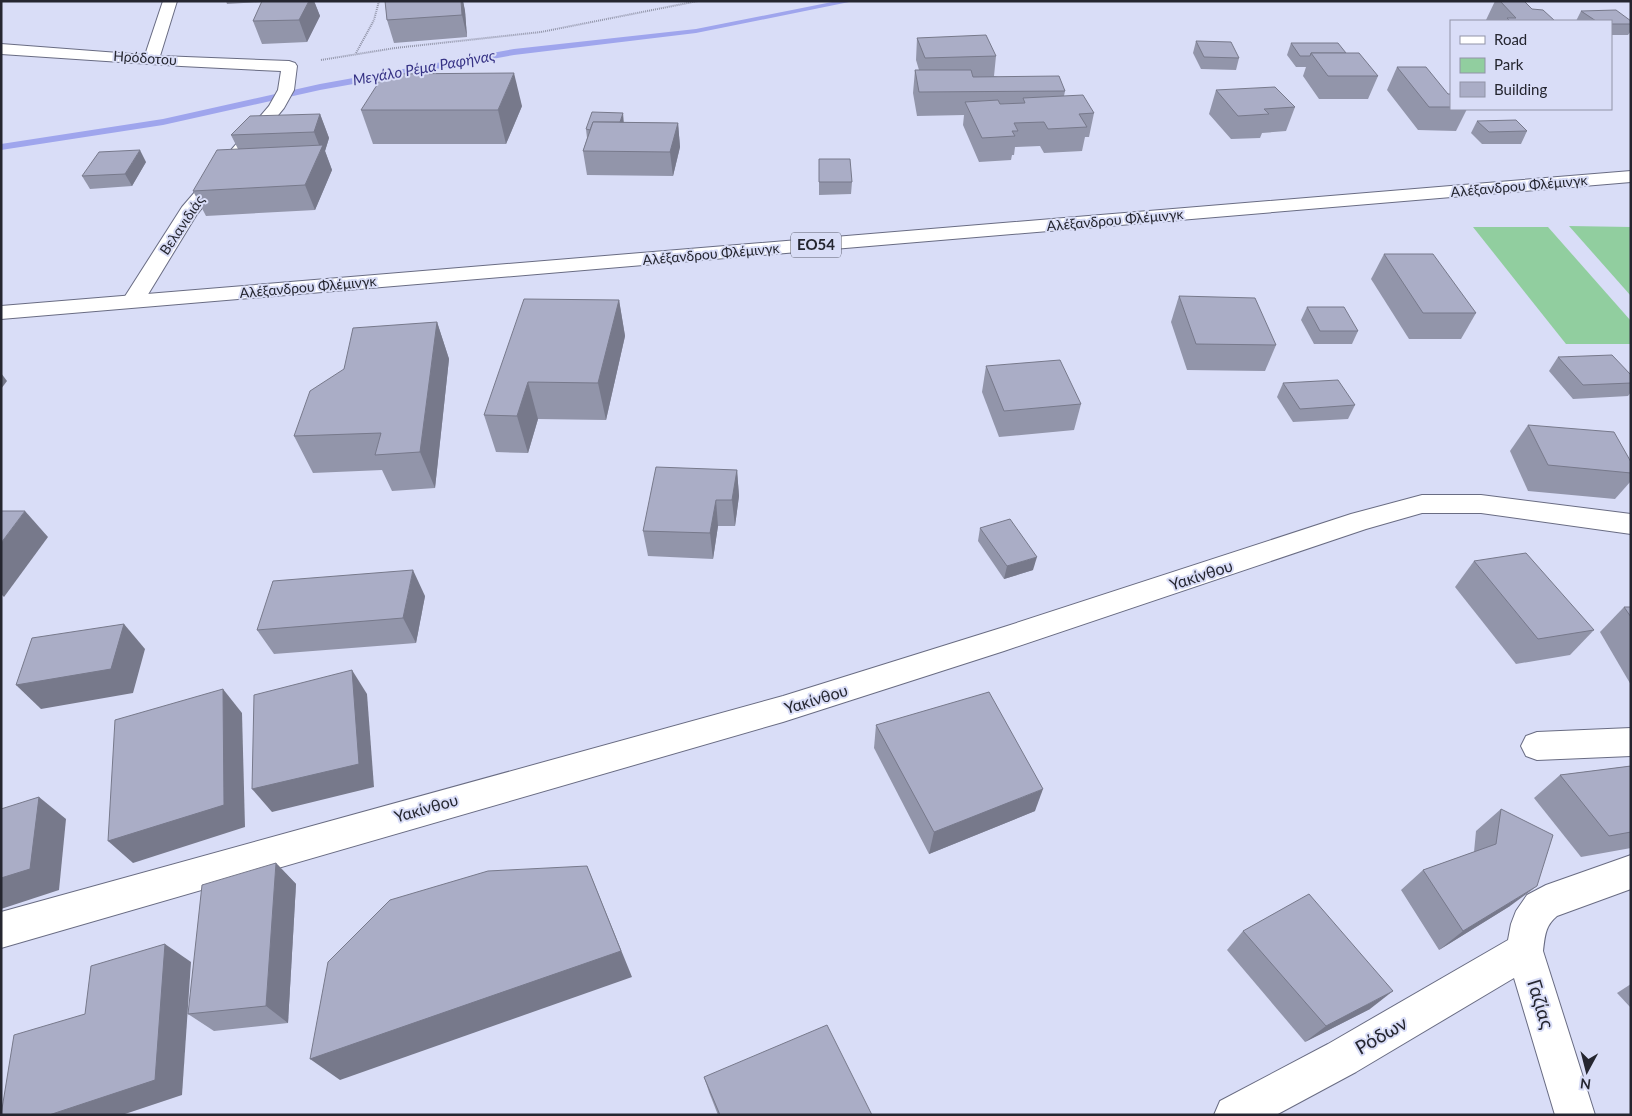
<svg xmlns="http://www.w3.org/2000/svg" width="1632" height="1116" font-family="Lato,sans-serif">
	<rect width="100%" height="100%" fill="#d9ddf7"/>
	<g fill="#91ce9f">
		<polygon points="1569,226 1631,227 1631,296"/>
		<polygon points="1473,227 1548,227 1631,321 1631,344 1566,344"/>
	</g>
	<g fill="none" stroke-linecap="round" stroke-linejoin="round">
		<polygon fill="#9fa5ed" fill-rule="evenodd" points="837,1 854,1 696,33 514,55 320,90 163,125 1,150 1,144 163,119 320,84 514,49 696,29"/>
		<g stroke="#696c83" stroke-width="2">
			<g id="street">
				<polygon points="163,1 177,1 160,56 289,61 295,63 297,66 294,90 284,108 197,214 144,301 141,306 133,307 125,306 122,301 182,207 269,106 278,90 281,71 181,66 1,54 1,44 145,55"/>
				<polygon points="1422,495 1481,495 1631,514 1631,534 1481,513 1422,513 1366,529 1004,651 783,722 1,948 1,912 783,696 1004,627 1351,514"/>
				<polygon points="1631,728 1631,756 1537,760 1526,756 1521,746 1526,736 1537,732"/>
				<path d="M1631,855v34l-74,27c-12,10 -12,20 -14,35l52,164h-40l-41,-137 -158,94 -80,43h-62l6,-14 108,-57 180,-104 3,-16 5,-13 11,-16 19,-10z"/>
			</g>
		</g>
		<g stroke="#696c83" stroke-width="2">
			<polygon id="primary" points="1631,171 1631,182 1,319 1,306"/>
		</g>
		<g stroke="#9295a9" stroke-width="2" stroke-dasharray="1 1" stroke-linecap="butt">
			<polyline points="356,53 374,20 379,1"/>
			<polyline points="321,60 395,48 541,32 698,1"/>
		</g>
		<use href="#street" fill="#fff" fill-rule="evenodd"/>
		<use href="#primary" fill="#fff" fill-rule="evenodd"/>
	</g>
	<g fill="#9295aa">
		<polygon points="226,1 314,1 320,16 307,42 262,44 253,21 262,2 227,4"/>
		<polygon points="385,1 463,1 465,11 467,37 394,43 387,20"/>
		<polygon points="1495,1 1524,1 1532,9 1554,21 1559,21 1488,21 1486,20"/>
		<polygon points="1581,11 1631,21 1631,31 1628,35 1611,35 1611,21 1576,21"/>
		<polygon points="917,38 996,56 994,76 1065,91 1064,96 1094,113 1089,137 1085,137 1082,151 1044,153 1040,146 1015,147 1014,155 1012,155 1011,160 979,162 963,125 964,115 917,116 913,93 915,70 919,70 916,60"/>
		<polygon points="1196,41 1239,58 1236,70 1201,69 1193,53"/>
		<polygon points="1291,43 1346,53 1378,76 1368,99 1319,99 1303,76 1306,67 1296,67 1287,55"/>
		<polygon points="1397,67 1448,94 1451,94 1451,109 1467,109 1456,131 1418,130 1387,90"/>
		<polygon points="1216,90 1295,107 1286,131 1262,133 1260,138 1231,139 1209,114"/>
		<polygon points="522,106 506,144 373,144 361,110"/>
		<polygon points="320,114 329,138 325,151 332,170 315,210 206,216 193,191 238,149 231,135"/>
		<polygon points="1477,121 1527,131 1521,144 1482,144 1471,133"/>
		<polygon points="624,122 678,123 680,147 673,176 587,175 583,151 587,138 586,129"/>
		<polygon points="819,159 852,182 851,194 819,195"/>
		<polygon points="146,162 132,186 90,189 82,176"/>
		<polygon points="1384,254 1476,313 1461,339 1409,339 1371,279"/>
		<polygon points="1179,296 1276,345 1265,371 1187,370 1171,322"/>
		<polygon points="619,300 625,336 606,420 538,419 528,453 496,452 484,415"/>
		<polygon points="1307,307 1358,331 1352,344 1314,344 1301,320"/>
		<polygon points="437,322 449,359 435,488 392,491 382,470 313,473 294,436"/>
		<polygon points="1558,357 1631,375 1631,392 1628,396 1573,399 1549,371"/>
		<polygon points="986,366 1081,404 1074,430 999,437 982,392"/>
		<polygon points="1283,383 1355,405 1348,419 1293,422 1277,397"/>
		<polygon points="1528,425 1631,462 1631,481 1615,499 1528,491 1510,451"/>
		<polygon points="737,470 739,496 735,526 718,526 713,559 648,556 643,531"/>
		<polygon points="980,528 1033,570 1004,579 978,541"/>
		<polygon points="1474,561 1594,630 1570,655 1516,664 1455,587"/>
		<polygon points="425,596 416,643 274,654 257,630"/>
		<polygon points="1624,607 1631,607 1631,685 1600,632"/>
		<polygon points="876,725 1035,811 929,854 874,748"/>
		<polygon points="1631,766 1631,848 1581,857 1534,798 1560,775"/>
		<polygon points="1501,809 1510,906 1439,950 1401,890 1423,870 1474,852 1476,831"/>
		<polygon points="276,863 296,884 288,1023 214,1031 188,1014"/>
		<polygon points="1243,931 1370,1009 1305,1042 1227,950"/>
		<polygon points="1631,984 1631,1008 1617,993"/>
		<polygon points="704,1077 872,1115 718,1115 709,1092"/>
	</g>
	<g fill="#77798b">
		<polygon points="309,1 314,1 320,16 307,42 299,20"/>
		<polygon points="461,1 463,1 465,11 467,37 462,15"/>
		<polygon points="514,73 522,106 506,144 498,110"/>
		<polygon points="623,113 624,125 617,130"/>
		<polygon points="320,114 329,138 325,151 332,170 315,210 305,185 321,150 314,132"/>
		<polygon points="678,123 680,147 673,176 670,152"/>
		<polygon points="140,150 146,162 132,186 125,174"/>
		<polygon points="619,300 625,336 606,420 598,383"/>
		<polygon points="437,322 449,359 435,488 420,452"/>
		<polygon points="1,373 7,381 1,389"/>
		<polygon points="528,382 538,419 528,453 517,416"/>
		<polygon points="737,470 739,496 735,526 732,500"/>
		<polygon points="716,500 718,526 713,559 710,533"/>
		<polygon points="25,511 48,537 4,597 1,594 1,543"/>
		<polygon points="1037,557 1033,570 1004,579 1007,566"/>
		<polygon points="413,570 425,596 416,643 403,618"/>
		<polygon points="124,624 145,649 133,693 41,709 16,685"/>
		<polygon points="352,670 367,694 374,787 272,812 252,789"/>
		<polygon points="223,689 242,713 245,827 133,863 108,841"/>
		<polygon points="1043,789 1035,811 929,854 934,832"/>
		<polygon points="39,797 66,819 59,890 1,909 1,878"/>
		<polygon points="276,863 296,884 288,1023 266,1006"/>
		<polygon points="587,866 632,977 340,1080 310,1059"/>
		<polygon points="1537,886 1510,906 1439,950 1463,931"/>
		<polygon points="165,944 191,962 182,1095 122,1115 49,1115"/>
		<polygon points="1393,991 1370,1009 1305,1042 1326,1026"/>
	</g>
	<g fill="#aaadc6" stroke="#77798b">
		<polygon points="262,1 309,1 299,20 253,21"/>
		<polygon points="385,1 461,1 462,15 387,20"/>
		<polygon points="1500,1 1524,1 1532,9 1543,10 1555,21 1510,21 1507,18 1516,18"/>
		<polygon points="1616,10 1631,21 1631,24 1611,24 1611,21 1596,21 1581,11"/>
		<polygon points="986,35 996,56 925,58 917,38"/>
		<polygon points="1196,41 1231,42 1239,58 1204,57"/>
		<polygon points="1291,43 1338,43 1346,53 1311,53 1310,56 1300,56"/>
		<polygon points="1311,53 1359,53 1378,76 1328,76"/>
		<polygon points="1397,67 1426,67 1448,94 1451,94 1451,107 1429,107"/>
		<polygon points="915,70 971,70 973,77 1059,76 1065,91 919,92"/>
		<polygon points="514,73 498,110 361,110 384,74"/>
		<polygon points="1275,87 1295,107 1264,109 1269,114 1238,116 1216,90"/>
		<polygon points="1083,95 1094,113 1079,114 1087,127 1048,129 1044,122 1014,123 1018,131 1012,131 1015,136 982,138 965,102 998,100 1000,104 1025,103 1023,98"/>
		<polygon points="592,112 623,113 620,122 593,122 590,130 586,129"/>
		<polygon points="320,114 314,132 231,135 250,116"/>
		<polygon points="1516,120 1527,131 1489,132 1477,121"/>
		<polygon points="593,122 678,123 670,152 583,151"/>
		<polygon points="323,145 305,185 193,191 217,150"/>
		<polygon points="140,150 125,174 82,176 99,152"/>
		<polygon points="819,159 850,159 852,182 819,182"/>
		<polygon points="1384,254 1433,254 1476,313 1423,313"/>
		<polygon points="1179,296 1255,298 1276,345 1196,344"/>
		<polygon points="524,299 619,300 598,383 528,382 517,416 484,415"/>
		<polygon points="1307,307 1344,307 1358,331 1320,331"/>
		<polygon points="437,322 420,452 375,455 381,433 294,436 310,391 344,369 353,328"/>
		<polygon points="1612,355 1631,375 1631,383 1583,385 1558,357"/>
		<polygon points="1060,360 1081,404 1004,411 986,366"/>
		<polygon points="1338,380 1355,405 1300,409 1283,383"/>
		<polygon points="1528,425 1614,432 1631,462 1631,473 1548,465"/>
		<polygon points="656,467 737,470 732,500 716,500 710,533 643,531"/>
		<polygon points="1,511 25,511 1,543"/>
		<polygon points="1010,519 1037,557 1007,566 980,528"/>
		<polygon points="1526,553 1594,630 1538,639 1474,561"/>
		<polygon points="413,570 403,618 257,630 273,581"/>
		<polygon points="1624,607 1631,607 1631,617"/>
		<polygon points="124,624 111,669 16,685 32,638"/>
		<polygon points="352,670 359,764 252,789 254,695"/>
		<polygon points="223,689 224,805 108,841 115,720"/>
		<polygon points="989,692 1043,789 934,832 876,725"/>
		<polygon points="1631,766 1631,832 1609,836 1560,775"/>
		<polygon points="39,797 30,869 1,878 1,809"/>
		<polygon points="1501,809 1553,835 1537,886 1463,931 1423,870 1496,844"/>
		<polygon points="276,863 266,1006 188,1014 202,885"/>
		<polygon points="587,866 621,951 310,1059 328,962 390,900 488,871"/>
		<polygon points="1309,894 1393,991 1326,1026 1243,931"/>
		<polygon points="165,944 155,1080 49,1115 1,1115 14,1035 85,1014 91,966"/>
		<polygon points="827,1025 872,1115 720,1115 704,1077"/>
	</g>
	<g text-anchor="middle" stroke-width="4" stroke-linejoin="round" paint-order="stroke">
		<g font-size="14" fill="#252630" stroke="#d9ddf7">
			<text transform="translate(145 58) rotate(4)" y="5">Ηρόδοτου</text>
			<text transform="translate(1519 186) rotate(-5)" y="5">Αλέξανδρου Φλέμινγκ</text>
			<text transform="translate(1115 220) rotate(-5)" y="5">Αλέξανδρου Φλέμινγκ</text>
			<text transform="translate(182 225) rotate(-56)" y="5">Βελανιδιάς</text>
			<text transform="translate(711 254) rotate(-5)" y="5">Αλέξανδρου Φλέμινγκ</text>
			<text transform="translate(308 287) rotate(-5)" y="5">Αλέξανδρου Φλέμινγκ</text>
		</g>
		<g font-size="15" font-style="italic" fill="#363285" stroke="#d9ddf7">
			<text transform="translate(424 68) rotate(-10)" y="5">Μεγάλο Ρέμα Ραφήνας</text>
		</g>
		<rect fill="#d9ddf7" stroke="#5b5d6c" stroke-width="1" x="791" y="232.5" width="50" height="25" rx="4"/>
		<g font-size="15" font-weight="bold" fill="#252630">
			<text x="816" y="250">ΕΟ54</text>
		</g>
		<g font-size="16" fill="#252630" stroke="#d9ddf7">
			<text transform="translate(1201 575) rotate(-18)" y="6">Υακίνθου</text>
			<text transform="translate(816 699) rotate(-17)" y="6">Υακίνθου</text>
			<text transform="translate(426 808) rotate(-16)" y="6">Υακίνθου</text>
		</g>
		<g font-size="19" fill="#252630" stroke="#d9ddf7">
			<text transform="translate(1541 1004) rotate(73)" y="7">Γαζίας</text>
			<text transform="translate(1381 1035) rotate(-30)" y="7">Ρόδων</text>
		</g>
	</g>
	<rect width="1632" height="1116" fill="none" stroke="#252630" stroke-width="5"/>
	<rect x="1450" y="20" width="162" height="90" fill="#d9ddf7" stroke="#9194a7"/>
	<rect x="1460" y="36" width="25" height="8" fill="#ffffff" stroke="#9194a7"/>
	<text x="1494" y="45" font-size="15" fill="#252630">Road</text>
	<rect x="1460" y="58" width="25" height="15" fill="#91ce9f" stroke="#9194a7"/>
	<text x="1494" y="70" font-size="15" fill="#252630">Park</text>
	<rect x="1460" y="82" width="25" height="15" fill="#aaadc6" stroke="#9194a7"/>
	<text x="1494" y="95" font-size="15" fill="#252630">Building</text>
	<g transform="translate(1587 1071) rotate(187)" stroke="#d9ddf7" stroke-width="4" paint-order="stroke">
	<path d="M0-4L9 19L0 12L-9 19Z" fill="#252630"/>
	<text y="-8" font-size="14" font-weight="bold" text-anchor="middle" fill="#252630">N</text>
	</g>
</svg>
